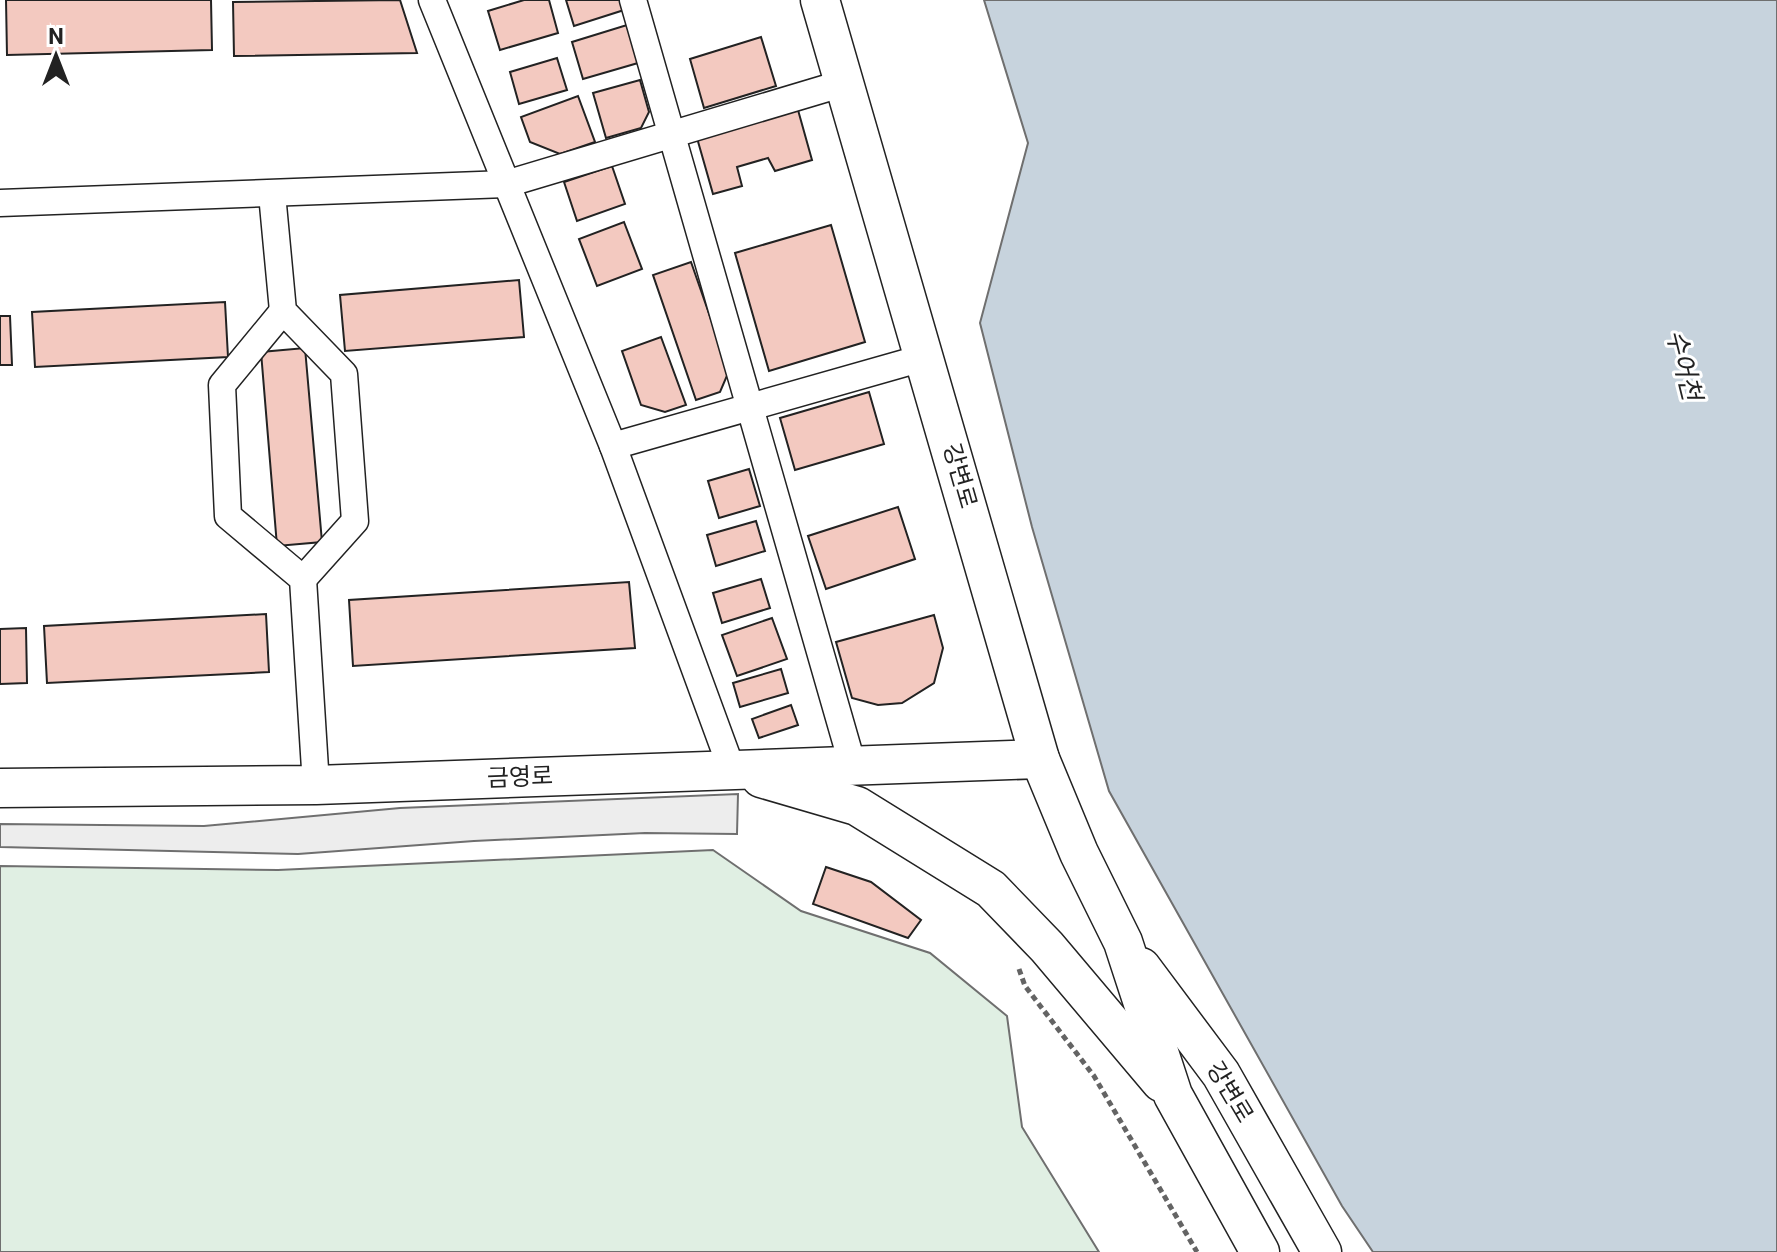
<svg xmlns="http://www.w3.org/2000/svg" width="1777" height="1252" font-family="Roboto,'Noto Sans KR',sans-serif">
	<rect width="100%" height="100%" fill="#fff"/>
	<polygon fill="#e0efe3" stroke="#6f6f6f" stroke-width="2" points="713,850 801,911 930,953 1007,1016 1022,1127 1099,1252 0,1252 0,866 278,870"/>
	<polygon fill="#ededed" stroke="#6f6f6f" stroke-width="2" points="738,794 737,834 645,833 474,841 298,854 0,847 0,824 204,826 400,808"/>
	<polygon fill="#c7d3dd" stroke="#6f6f6f" stroke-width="2" points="984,0 1777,0 1777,1252 1373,1252 1342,1206 1109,791 1032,527 980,323 1028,143"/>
	<g fill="#f3c9c0" stroke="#222" stroke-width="2">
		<polygon points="6,0 211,0 212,50 7,55"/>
		<polygon points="400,0 417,53 234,56 233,2"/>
		<polygon points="524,0 549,0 558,33 500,50 488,11"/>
		<polygon points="566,0 621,0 624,10 574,26"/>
		<polygon points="627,25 638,63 583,79 572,42"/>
		<polygon points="761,37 776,86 704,108 690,59"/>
		<polygon points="557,58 567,90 519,104 510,72"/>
		<polygon points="640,80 649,112 641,128 606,138 593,93"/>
		<polygon points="578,96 595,142 560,154 530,142 521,117"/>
		<polygon points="798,110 812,160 775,171 768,158 737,167 742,186 713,194 697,138"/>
		<polygon points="612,166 625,204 577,221 564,182"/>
		<polygon points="624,222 642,269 597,286 579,239"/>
		<polygon points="831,225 865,342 769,371 735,253"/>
		<polygon points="691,262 729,371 720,392 696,400 653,275"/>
		<polygon points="519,280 524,337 345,351 340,295"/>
		<polygon points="225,302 228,357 35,367 32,312"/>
		<polygon points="0,316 10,316 12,365 0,365"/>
		<polygon points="661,337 686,405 665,412 641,405 622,351"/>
		<polygon points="305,348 322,542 277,546 261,352"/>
		<polygon points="869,392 884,444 795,470 780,418"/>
		<polygon points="749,469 760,506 719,518 708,481"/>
		<polygon points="898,507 915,559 826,589 808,536"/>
		<polygon points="756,521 765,551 716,566 707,535"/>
		<polygon points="761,579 770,608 722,623 713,593"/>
		<polygon points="629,582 635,648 353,666 349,600"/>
		<polygon points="266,614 269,672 47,683 44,626"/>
		<polygon points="934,615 943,648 934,683 902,703 878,705 852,698 836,642"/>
		<polygon points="772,618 787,659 737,676 722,635"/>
		<polygon points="26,628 27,683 0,684 0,629"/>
		<polygon points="781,669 788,693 740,707 733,683"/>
		<polygon points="791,705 798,725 759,738 752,719"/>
		<polygon points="826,867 871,882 921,920 908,938 813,904"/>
	</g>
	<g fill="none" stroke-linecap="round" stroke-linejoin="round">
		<g stroke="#222" stroke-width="29">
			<g id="street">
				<polyline points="432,0 613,446 732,770"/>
				<polyline points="633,0 852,763"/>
				<polyline points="272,194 283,311 344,374 355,521 303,579"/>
				<polyline points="0,203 506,184 844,83"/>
				<polyline points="283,311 222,385 228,516 303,579 316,785"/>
				<polyline points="613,446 926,357"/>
			</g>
		</g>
		<g stroke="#222" stroke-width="41">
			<g id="secondary">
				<polyline points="820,0 1040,759 1079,853 1123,942 1173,1095 1260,1252"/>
				<polyline points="761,778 857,806 991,889 1047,947 1161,1082"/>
				<polyline points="0,788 316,785 1040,759"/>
				<polyline points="1141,967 1221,1074 1322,1252"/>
			</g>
		</g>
		<polyline stroke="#646464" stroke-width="5" stroke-dasharray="6 4" stroke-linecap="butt" points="1019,969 1025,986 1094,1076 1197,1252"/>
		<use href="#street" stroke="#fff" stroke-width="26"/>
		<use href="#secondary" stroke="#fff" stroke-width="38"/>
	</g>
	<g text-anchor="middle" stroke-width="6" stroke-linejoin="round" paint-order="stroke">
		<g font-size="24" fill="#222" stroke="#fff">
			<text transform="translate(960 476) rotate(74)" y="8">강변로</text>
			<text transform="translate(520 777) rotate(-2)" y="8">금영로</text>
			<text transform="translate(1230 1092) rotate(59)" y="8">강변로</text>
		</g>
		<g font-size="26" font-style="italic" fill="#222" stroke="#fff">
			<text transform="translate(1684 365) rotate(76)" y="9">수어천</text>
		</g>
	</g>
	<g transform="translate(56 56)" stroke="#ffffff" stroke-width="6" paint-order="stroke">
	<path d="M0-6L14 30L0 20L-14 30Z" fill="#222222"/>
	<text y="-12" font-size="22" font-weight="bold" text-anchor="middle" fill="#222222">N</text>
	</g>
</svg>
